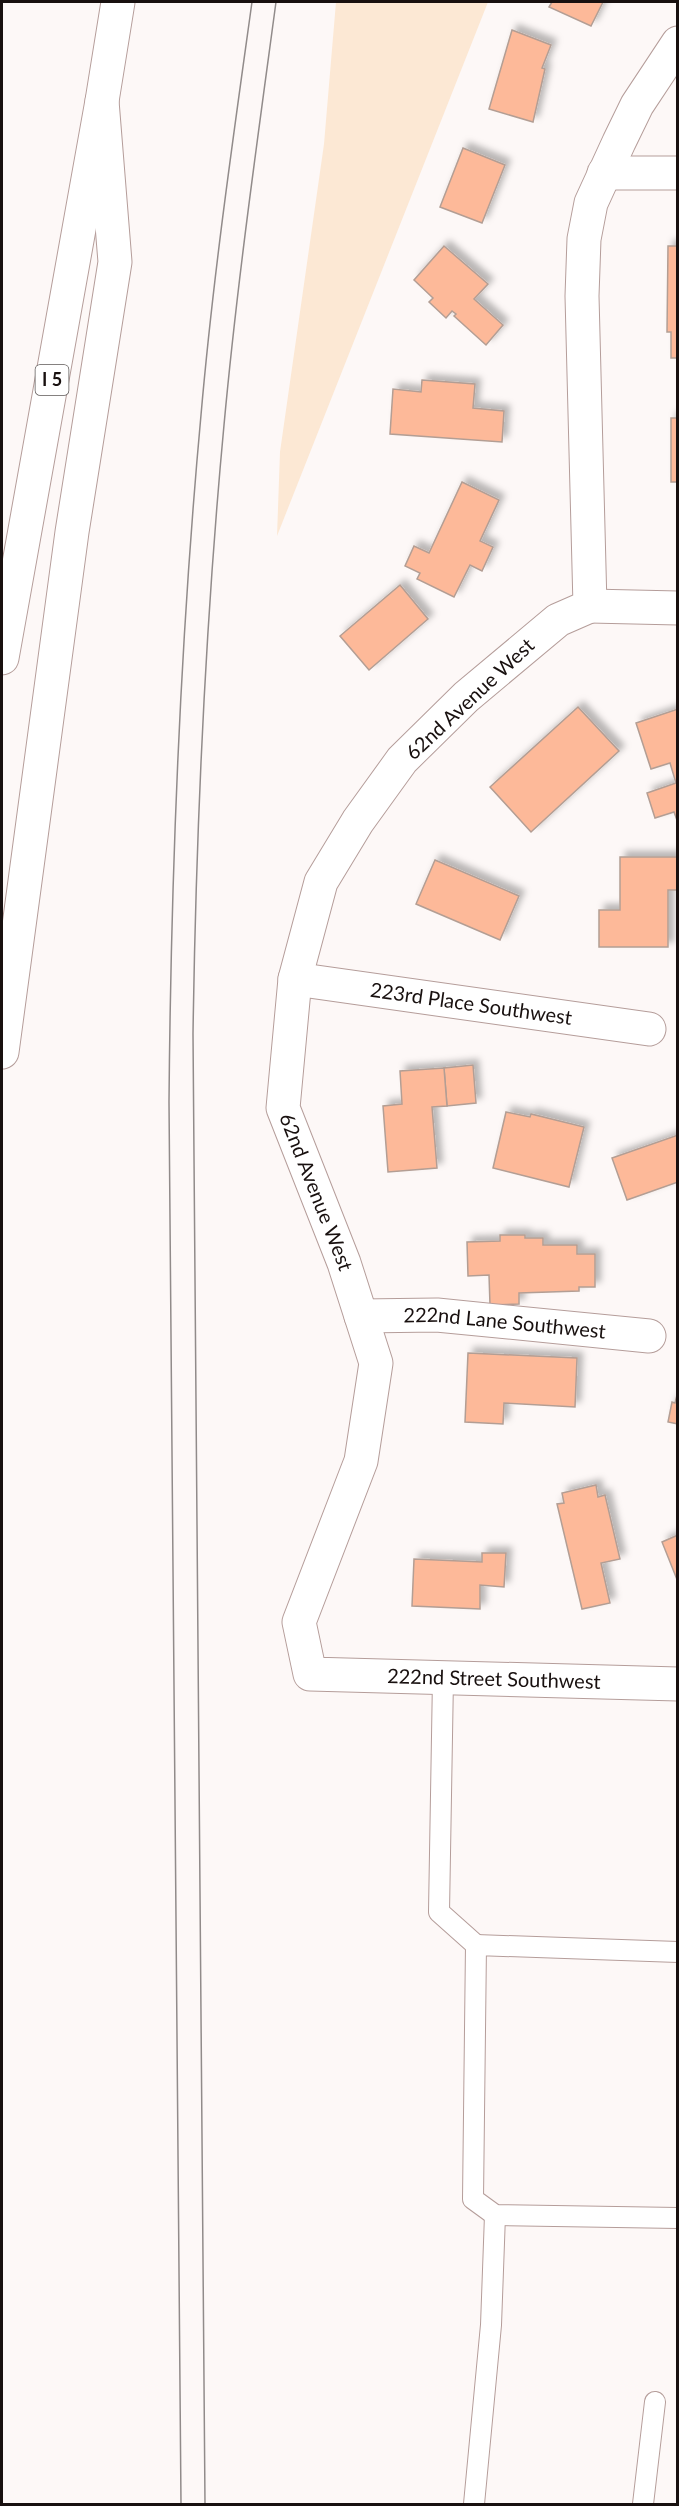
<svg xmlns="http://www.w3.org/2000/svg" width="679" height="2506" font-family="Lato,sans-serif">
	<defs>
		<filter id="shadow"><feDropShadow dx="5.5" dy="-5.5" stdDeviation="3" flood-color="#0004"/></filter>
	</defs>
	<rect width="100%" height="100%" fill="#fdf8f7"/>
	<polygon fill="#fce8d4" points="336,2 488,2 277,536 280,452 324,144"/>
	<g fill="#fdb999" stroke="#b39e94" stroke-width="1.5" filter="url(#shadow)">
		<polygon points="552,2 603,2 591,26 549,7"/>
		<polygon points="512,30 551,45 542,68 545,69 533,122 489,109"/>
		<polygon points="463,148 505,165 482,223 440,207"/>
		<polygon points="444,246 488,284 474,299 503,325 486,345 454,316 456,314 452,311 446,318 429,302 433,298 414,280"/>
		<polygon points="668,246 678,246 678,358 671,358 671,332 667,332"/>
		<polygon points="422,380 475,384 473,408 504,411 502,442 390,434 393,389 421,392"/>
		<rect x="671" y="418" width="7" height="64"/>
		<polygon points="462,482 499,500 480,541 493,547 482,571 470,565 454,597 417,579 420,573 405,566 414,546 429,553"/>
		<polygon points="400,585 428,619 369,670 340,636"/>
		<polygon points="578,707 619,751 531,832 490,787"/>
		<polygon points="678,709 678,823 674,812 655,818 647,793 676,783 670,763 651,769 636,723"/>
		<polygon points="620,857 678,857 678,890 668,890 668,947 599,947 599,910 620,910"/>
		<polygon points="435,860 519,896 500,940 416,904"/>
		<polygon points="473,1065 476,1103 447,1106 444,1068"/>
		<polygon points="444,1068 447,1106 432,1107 437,1168 388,1172 383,1106 402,1104 400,1071"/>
		<polygon points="506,1112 530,1117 531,1114 584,1127 569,1187 493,1168"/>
		<polygon points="678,1135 678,1182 627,1200 612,1158"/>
		<polygon points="500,1235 525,1235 525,1238 543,1238 543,1245 577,1245 577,1254 595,1254 595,1287 579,1287 579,1291 519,1293 519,1304 490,1305 489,1275 468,1276 467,1242 500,1241"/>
		<polygon points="468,1353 577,1358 575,1407 504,1403 503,1424 465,1422"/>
		<polygon points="678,1391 678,1424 668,1422 672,1402 675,1403"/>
		<polygon points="596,1485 598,1497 605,1495 620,1559 601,1563 610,1603 582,1609 557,1504 564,1503 562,1493"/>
		<polygon points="678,1535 678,1582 662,1542"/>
		<polygon points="482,1553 506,1553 504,1587 480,1585 480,1609 412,1606 414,1559 482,1562"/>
	</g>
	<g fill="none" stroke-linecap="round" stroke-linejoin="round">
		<g stroke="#b59d9a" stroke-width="22">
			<g id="lane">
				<polyline points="443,1678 439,1912 476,1945"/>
				<polyline points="678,1952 476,1945 473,2199 495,2215 678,2218"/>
				<polyline points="474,2504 491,2325 495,2215"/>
				<polyline points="643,2504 655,2402"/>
			</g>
		</g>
		<g stroke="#b59d9a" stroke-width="35">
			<g id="street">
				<path id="s1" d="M678,43l-41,62 -18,37 -28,61 -7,36 -2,57 8,310 -32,14 -92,77 -64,63 -44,61 -37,61 -26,97 -12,129 61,155 32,100 -15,98 -62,161 11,52 368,10"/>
				<polyline points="604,173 678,173"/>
				<polyline points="590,606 678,608"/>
				<path id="s2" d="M295,979l354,50"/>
				<path id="s3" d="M361,1316l76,-1 212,21"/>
			</g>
		</g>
		<g stroke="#b59d9a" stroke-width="35">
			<g id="highway">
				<polyline points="2,658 102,101 118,2"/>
				<polyline points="2,1052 72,532 115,262 102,101"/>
			</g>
		</g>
		<use href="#lane" stroke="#fff" stroke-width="20"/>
		<use href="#street" stroke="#fff" stroke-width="33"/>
		<use href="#highway" stroke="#fff" stroke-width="33"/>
		<g stroke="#918b8a" stroke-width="1.5">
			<path d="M181,2504l-12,-1402c2,-230 11,-459 32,-687 12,-138 32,-276 51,-413"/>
			<path d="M205,2504l-12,-1470c3,-203 12,-406 31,-609 13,-141 33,-282 52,-423"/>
		</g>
	</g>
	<g text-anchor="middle" stroke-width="4.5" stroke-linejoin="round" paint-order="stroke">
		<rect fill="#fff" stroke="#5d5857" stroke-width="1.5" x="35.5" y="365" width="33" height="30" rx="4.5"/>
		<g font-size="18" font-weight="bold" fill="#18100f">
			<text x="52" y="386">I 5</text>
		</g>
		<g font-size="20" fill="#18100f" stroke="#fff">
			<text transform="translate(470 699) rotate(-43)" y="7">62nd Avenue West</text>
			<text dy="7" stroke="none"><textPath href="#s2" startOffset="178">223rd Place Southwest</textPath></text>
			<text dy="7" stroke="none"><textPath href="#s1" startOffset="1298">62nd Avenue West</textPath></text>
			<text dy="7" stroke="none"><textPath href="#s3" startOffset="144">222nd Lane Southwest</textPath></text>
			<text dy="7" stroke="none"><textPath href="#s1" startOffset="1988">222nd Street Southwest</textPath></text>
		</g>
	</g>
	<rect width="679" height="2506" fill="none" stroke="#18100f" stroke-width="6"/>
</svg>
